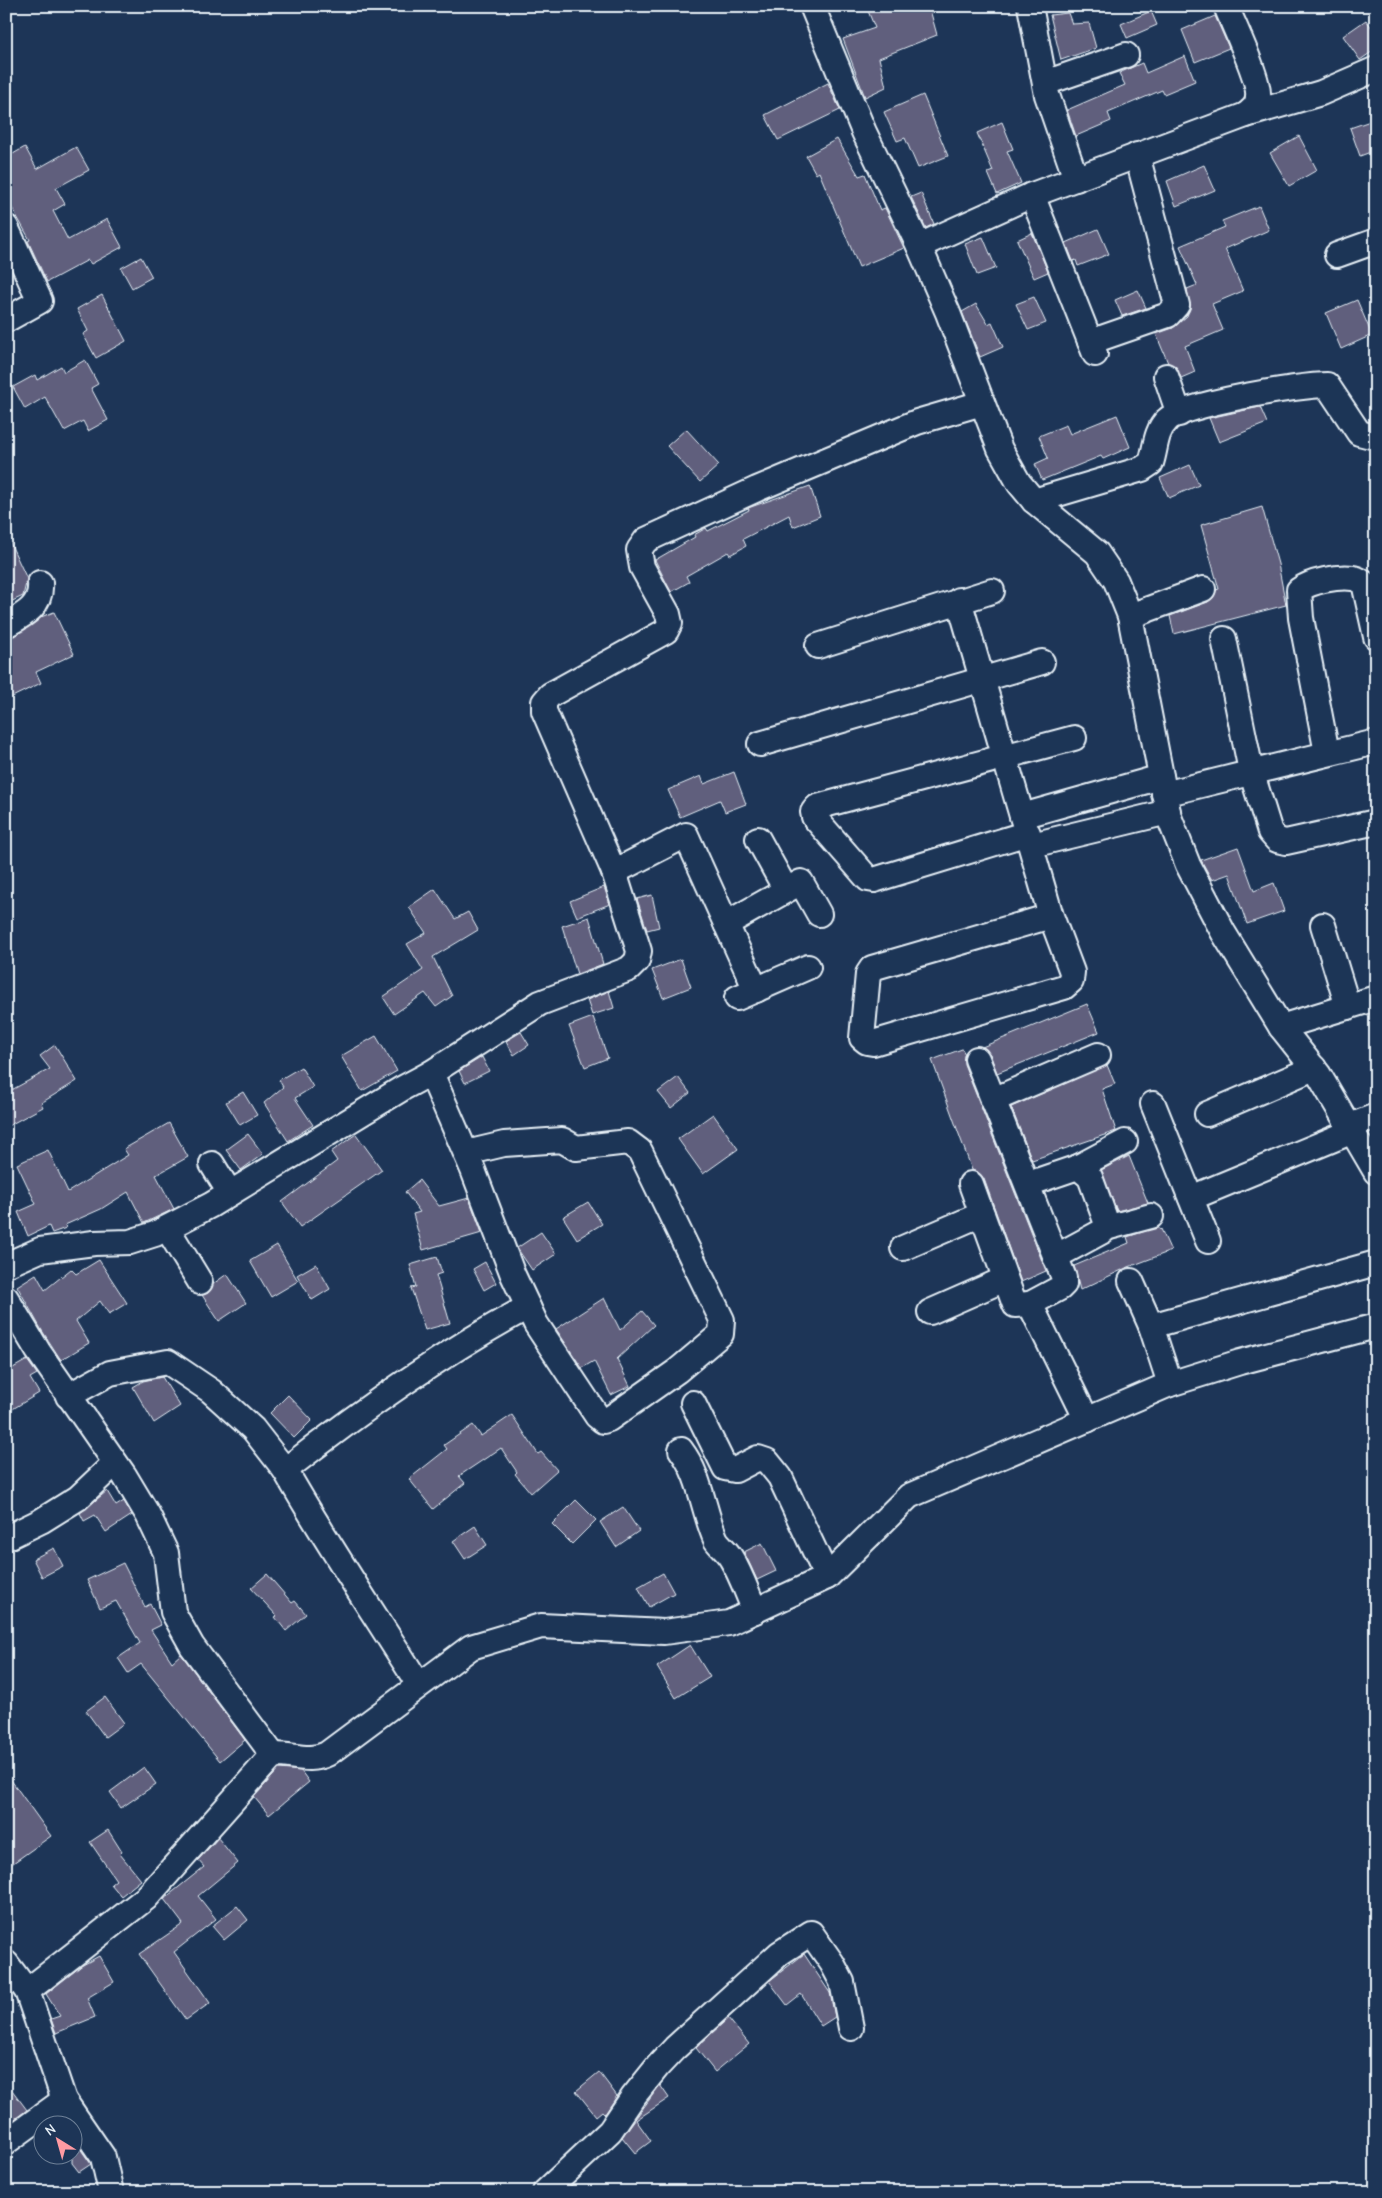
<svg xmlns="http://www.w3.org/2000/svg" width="1382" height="2198" font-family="'Comic Neue',sans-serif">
	<rect width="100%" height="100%" fill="#1d3557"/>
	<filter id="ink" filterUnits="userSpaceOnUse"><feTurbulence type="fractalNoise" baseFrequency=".02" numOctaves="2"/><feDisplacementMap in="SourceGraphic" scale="10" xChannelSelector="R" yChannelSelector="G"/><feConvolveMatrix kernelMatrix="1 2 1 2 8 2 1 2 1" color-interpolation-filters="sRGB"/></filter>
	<g filter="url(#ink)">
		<g fill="#615e7d" stroke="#e8f1f8">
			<polygon points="866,6 929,6 937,35 879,58 886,87 865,97 843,39 875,28"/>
			<polygon points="1151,11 1157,25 1127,38 1121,24"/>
			<polygon points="1068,13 1072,24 1089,23 1096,48 1061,60 1050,15"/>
			<polygon points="1215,16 1229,48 1195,62 1182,30"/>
			<polygon points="1366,20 1376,33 1376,49 1360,60 1343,36"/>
			<polygon points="1185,56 1195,81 1164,94 1162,90 1108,113 1111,121 1076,136 1067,110 1125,85 1119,73 1142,63 1146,73"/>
			<polygon points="828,83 840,110 778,140 765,115"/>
			<polygon points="923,95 948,156 918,168 905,138 897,141 884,112"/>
			<polygon points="1376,119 1376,150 1360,156 1350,128"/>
			<polygon points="1002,122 1013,149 1007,151 1021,183 997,194 988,173 993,171 977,133"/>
			<polygon points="1299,136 1317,170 1289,186 1270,153"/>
			<polygon points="837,139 859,176 865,174 880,210 885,208 904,248 859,267 819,172 816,174 806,156"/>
			<polygon points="25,147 37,169 76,147 89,170 56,188 65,204 53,211 68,240 107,219 122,247 91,264 88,260 47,282 28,241 30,240 6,197 6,158"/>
			<polygon points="1204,165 1215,190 1176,206 1167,181"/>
			<polygon points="921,193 934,224 926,228 911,197"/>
			<polygon points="1259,206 1269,230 1225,249 1243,291 1212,304 1223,330 1185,346 1195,372 1181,378 1175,366 1168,363 1156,334 1173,328 1187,316 1190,308 1187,289 1197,285 1180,246 1225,227 1222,221"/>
			<polygon points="1098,229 1109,254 1078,266 1076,260 1073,261 1066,243"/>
			<polygon points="1032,233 1048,272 1034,278 1017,240"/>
			<polygon points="983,237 996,268 977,275 965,244"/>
			<polygon points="141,257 152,277 132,288 121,268"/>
			<polygon points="1138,290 1146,308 1122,316 1115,300"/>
			<polygon points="102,295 126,341 96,358 83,334 88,331 77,309"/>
			<polygon points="1034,297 1046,323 1028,330 1016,304"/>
			<polygon points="1357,300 1372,335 1341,349 1326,313"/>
			<polygon points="976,304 988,324 992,322 1003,347 980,357 962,312"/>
			<polygon points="85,360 98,384 91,388 108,420 88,431 83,421 64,431 45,397 25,409 13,387 35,375 37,380 61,366 64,372"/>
			<polygon points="1260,407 1267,423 1219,442 1209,418"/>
			<polygon points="1117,415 1130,447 1103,459 1101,456 1042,480 1035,464 1048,458 1039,436 1066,425 1070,434"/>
			<polygon points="686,429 719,465 700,482 667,446"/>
			<polygon points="1190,465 1199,485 1169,498 1160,478"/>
			<polygon points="810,486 820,516 793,527 789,515 743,539 746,546 730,555 728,552 686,576 689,582 671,592 655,560 695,537 694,535 706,528 708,531 749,510 748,508"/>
			<polygon points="1262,507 1278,564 1286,605 1174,634 1170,616 1208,602 1213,598 1216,590 1219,589 1201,525"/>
			<polygon points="6,534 27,579 23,596 6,604"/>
			<polygon points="54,612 74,654 36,672 41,683 6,700 6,639 19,633 41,617"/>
			<polygon points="734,772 746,804 725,812 720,800 680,817 668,790 701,776 704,784"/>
			<polygon points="1238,847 1254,891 1274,883 1284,911 1247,924 1229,874 1212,880 1201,860"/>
			<polygon points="604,887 610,904 577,917 570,901"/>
			<polygon points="435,889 455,919 468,912 478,930 433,957 452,996 436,1007 425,993 394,1014 383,997 423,970 407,944 426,933 409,907"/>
			<polygon points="652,895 659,927 647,930 637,899"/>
			<polygon points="589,917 603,964 577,974 562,926"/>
			<polygon points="681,959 691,987 663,998 652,970"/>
			<polygon points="609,991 614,1008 592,1015 587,1000"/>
			<polygon points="1087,1004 1099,1032 997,1073 990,1054 982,1047"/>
			<polygon points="593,1017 608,1058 585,1067 569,1026"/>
			<polygon points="521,1032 529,1045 514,1055 506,1041"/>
			<polygon points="376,1036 397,1071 362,1091 341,1056"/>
			<polygon points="55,1045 77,1081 41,1103 43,1107 6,1127 6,1093 50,1069 40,1056"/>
			<polygon points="962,1049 965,1054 964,1064 1046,1271 1021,1282 984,1179 979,1173 972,1170 932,1060"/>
			<polygon points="482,1057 489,1071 465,1083 459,1071"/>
			<polygon points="1107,1065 1115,1084 1102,1089 1116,1131 1032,1160 1011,1107"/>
			<polygon points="301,1067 313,1087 295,1098 313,1125 288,1141 264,1103 283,1087 279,1080"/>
			<polygon points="678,1077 690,1093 671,1108 658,1092"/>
			<polygon points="243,1092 257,1115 240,1125 226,1102"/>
			<polygon points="713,1114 738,1149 703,1174 678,1139"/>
			<polygon points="169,1123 188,1157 156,1175 174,1209 144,1223 128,1192 101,1209 65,1225 66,1228 52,1233 49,1226 28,1236 18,1212 36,1204 17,1164 48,1150 68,1192 128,1155 124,1149"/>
			<polygon points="248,1134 263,1154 241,1170 226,1150"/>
			<polygon points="356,1134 382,1170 300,1227 282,1202 337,1161 331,1152"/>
			<polygon points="1129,1156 1148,1203 1117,1211 1101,1170"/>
			<polygon points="419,1180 439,1206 469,1198 482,1233 423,1250 413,1214 420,1212 405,1192"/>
			<polygon points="588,1202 602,1224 577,1239 563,1217"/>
			<polygon points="1158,1227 1160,1230 1161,1229 1171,1251 1126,1268 1080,1290 1074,1266 1129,1243 1127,1237"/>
			<polygon points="541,1232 556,1254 532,1270 517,1248"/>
			<polygon points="277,1245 298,1281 271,1297 250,1261"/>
			<polygon points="437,1257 442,1273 436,1275 450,1323 425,1330 411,1288 416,1287 410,1265"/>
			<polygon points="99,1260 127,1303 109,1314 100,1301 76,1321 89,1343 61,1360 41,1329 17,1286 36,1274 45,1290 71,1269 76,1274"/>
			<polygon points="485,1262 496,1283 484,1290 473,1269"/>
			<polygon points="316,1264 330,1289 312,1300 297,1275"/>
			<polygon points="227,1274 246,1303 219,1321 202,1295 208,1293 213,1284"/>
			<polygon points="604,1298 620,1330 642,1311 654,1325 617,1359 630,1386 611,1395 594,1361 582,1368 556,1329"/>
			<polygon points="27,1360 37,1374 30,1378 39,1393 6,1413 6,1372"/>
			<polygon points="162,1377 180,1406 154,1423 133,1387 143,1381"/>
			<polygon points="288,1395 312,1420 294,1438 270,1413"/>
			<polygon points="512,1415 538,1454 541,1452 557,1470 531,1493 515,1474 517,1472 501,1448 459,1476 465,1483 433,1509 409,1479 447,1449 444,1445 473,1425 481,1436"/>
			<polygon points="107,1491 116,1506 124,1501 132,1515 106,1532 95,1515 84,1521 80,1513"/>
			<polygon points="576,1500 596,1520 572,1544 552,1524"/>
			<polygon points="623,1507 639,1531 616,1547 600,1522"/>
			<polygon points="475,1526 487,1545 465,1559 453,1541"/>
			<polygon points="762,1543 776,1571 757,1580 744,1552"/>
			<polygon points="54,1548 63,1566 42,1577 33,1559"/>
			<polygon points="123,1563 145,1607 150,1604 161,1625 151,1630 172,1662 181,1654 245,1740 220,1761 141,1664 128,1673 118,1658 140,1643 116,1601 100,1608 87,1580"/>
			<polygon points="663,1573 674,1593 649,1607 638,1587"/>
			<polygon points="267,1574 292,1603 295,1601 306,1614 286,1631 275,1617 277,1616 251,1588"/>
			<polygon points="690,1645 710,1677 676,1698 657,1667"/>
			<polygon points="105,1697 124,1723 105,1737 86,1711"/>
			<polygon points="144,1767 156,1784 121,1808 110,1792"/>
			<polygon points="279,1769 301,1771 309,1782 269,1815 254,1797"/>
			<polygon points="6,1773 51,1836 6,1868"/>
			<polygon points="108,1830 122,1852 120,1854 141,1880 121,1896 111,1884 116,1880 90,1842"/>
			<polygon points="218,1838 238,1863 198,1896 216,1919 174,1952 210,2003 186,2020 139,1954 183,1924 164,1899 204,1867 198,1860"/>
			<polygon points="237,1906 248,1920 224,1940 212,1926"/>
			<polygon points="804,1954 830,1993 835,2017 821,2026 801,1994 787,2005 769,1981"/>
			<polygon points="99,1956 114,1982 87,1998 95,2017 56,2033 51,2019 60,2016 46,1994 81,1966"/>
			<polygon points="728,2018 749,2044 715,2072 696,2048"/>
			<polygon points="599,2072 617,2096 605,2114 602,2111 596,2116 576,2091"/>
			<polygon points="6,2082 27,2110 11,2122 6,2116"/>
			<polygon points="660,2085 669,2098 636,2120 651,2141 635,2153 622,2137"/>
			<polygon points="72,2137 91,2164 79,2172 72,2163"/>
		</g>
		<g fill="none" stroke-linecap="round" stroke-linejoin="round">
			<g stroke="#e8f1f8" stroke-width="28">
				<g id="minor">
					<polyline points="812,6 864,132 919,246 948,313 1000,449 1019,483 1034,501 1097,553 1116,581 1130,616 1169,817 1188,865 1223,932 1281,1027 1319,1075 1376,1172"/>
					<polyline points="1030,6 1047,95 1076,179"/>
					<path d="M1226,6c7,18 34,74 32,90 0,9 -5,13 -12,19"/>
					<polyline points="1045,83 1126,55"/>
					<polyline points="1032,195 1095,354"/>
					<polyline points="6,227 40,301 6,320"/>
					<polyline points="919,246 1032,195 1246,115 1321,93 1376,69"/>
					<polyline points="1337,255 1376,241"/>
					<polyline points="1090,342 1168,315 1177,305 1137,155"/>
					<polyline points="1166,376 1179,414"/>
					<path d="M1034,501l108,-32 9,-6c5,-15 4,-31 16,-43 15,-16 134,-35 160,-35l32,48 12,3 5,-2"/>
					<polyline points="959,600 1051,916 1072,972 1071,981 1064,987 873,1043 867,1042 862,1038 868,974 872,968 1051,916"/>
					<polyline points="1130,616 1203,589"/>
					<path d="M6,625c18,-10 36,-19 34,-42"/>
					<polyline points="1224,639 1251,771 1270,832 1277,840 1286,842 1376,822"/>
					<polyline points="818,646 992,591"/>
					<polyline points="760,744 1042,662"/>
					<path d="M1327,753l-26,-135 -2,-28c12,-9 39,-14 54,-12 4,0 8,3 11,5l12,54"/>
					<polyline points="1164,794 1376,742"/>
					<polyline points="1022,816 1161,777"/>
					<polyline points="1028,833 874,880 868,879 814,817 813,812 817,807 1074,738"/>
					<polyline points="758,839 786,890"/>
					<polyline points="1032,845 1168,812"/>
					<polyline points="614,872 686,835 756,990"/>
					<polyline points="726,924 801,882 819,914"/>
					<polyline points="1323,925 1348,1007"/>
					<polyline points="737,998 808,967"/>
					<polyline points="1281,1027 1376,998"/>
					<polyline points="977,1059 1064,1278 1064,1284 1060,1288 1030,1304 1087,1420"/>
					<polyline points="431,1073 473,1170 513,1275 536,1324 597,1416 603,1421 609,1419 677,1371 721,1334 722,1320 640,1151 628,1142 576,1148 562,1140 504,1144 466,1153"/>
					<polyline points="993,1100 1098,1055"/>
					<polyline points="1153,1104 1208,1241"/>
					<polyline points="1207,1114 1314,1068"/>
					<polyline points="1350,1126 1376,1116"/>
					<polyline points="212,1164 230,1193"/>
					<polyline points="1078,1167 1125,1142"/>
					<polyline points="971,1184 1015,1305 1030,1304"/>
					<polyline points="1028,1184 1078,1167 1090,1177 1107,1224 1103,1231 1055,1257"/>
					<polyline points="1191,1198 1353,1131"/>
					<polyline points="167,1228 200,1282"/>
					<polyline points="1106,1228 1151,1216"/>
					<polyline points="903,1248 982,1214"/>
					<polyline points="6,1265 40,1250 94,1243 130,1242 155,1234 211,1205 403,1088 431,1073 540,1003 629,969 637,961 639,951 614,872 544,711 544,702 550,695 666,631 670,623 668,614 642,567 639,550 646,540 757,489 917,422 982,403"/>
					<polyline points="1131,1281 1151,1326"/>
					<polyline points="6,1298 38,1351 124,1475 148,1515 166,1553 173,1612 192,1646 273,1755"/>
					<polyline points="930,1312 1005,1279"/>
					<polyline points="1170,1384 1151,1326 1376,1263"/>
					<polyline points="68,1396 110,1373 168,1362 211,1391 253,1429 285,1470"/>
					<polyline points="693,1403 725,1468 735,1470 758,1458 767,1461 780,1477 827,1577"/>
					<path d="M681,1450c20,26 22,61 35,90 4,6 11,11 15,18 10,16 16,35 24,53"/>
					<polyline points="6,1538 41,1521 78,1498 115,1463"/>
					<path d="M419,1685c-45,-72 -92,-141 -134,-215 77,-60 157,-117 243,-163"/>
					<polyline points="6,1963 27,1991 64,2100 103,2157 111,2192"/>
					<path d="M27,1991l119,-93 127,-143c19,-1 36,8 54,-1l144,-107 70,-21 123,6 65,-9 98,-46 82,-81 261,-112 70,-22 136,-36"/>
					<polyline points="6,2142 64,2100"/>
					<polyline points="545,2192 610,2131 633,2097 658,2066 675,2048 780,1953 811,1933 832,1963 842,1982 851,2028"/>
				</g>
			</g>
			<use href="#minor" stroke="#1d3557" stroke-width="24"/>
		</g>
	</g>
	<rect width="1382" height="2198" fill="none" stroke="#1d3557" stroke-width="25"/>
	<rect x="12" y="12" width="1357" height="2173" fill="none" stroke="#e8f1f8" stroke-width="2" filter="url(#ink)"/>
	<g transform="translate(58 2140) rotate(323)"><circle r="24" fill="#1d3557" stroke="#6e8097"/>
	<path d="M0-4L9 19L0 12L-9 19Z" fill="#ff9aa2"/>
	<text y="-8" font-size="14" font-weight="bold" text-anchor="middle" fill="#e8f1f8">N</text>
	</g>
</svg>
